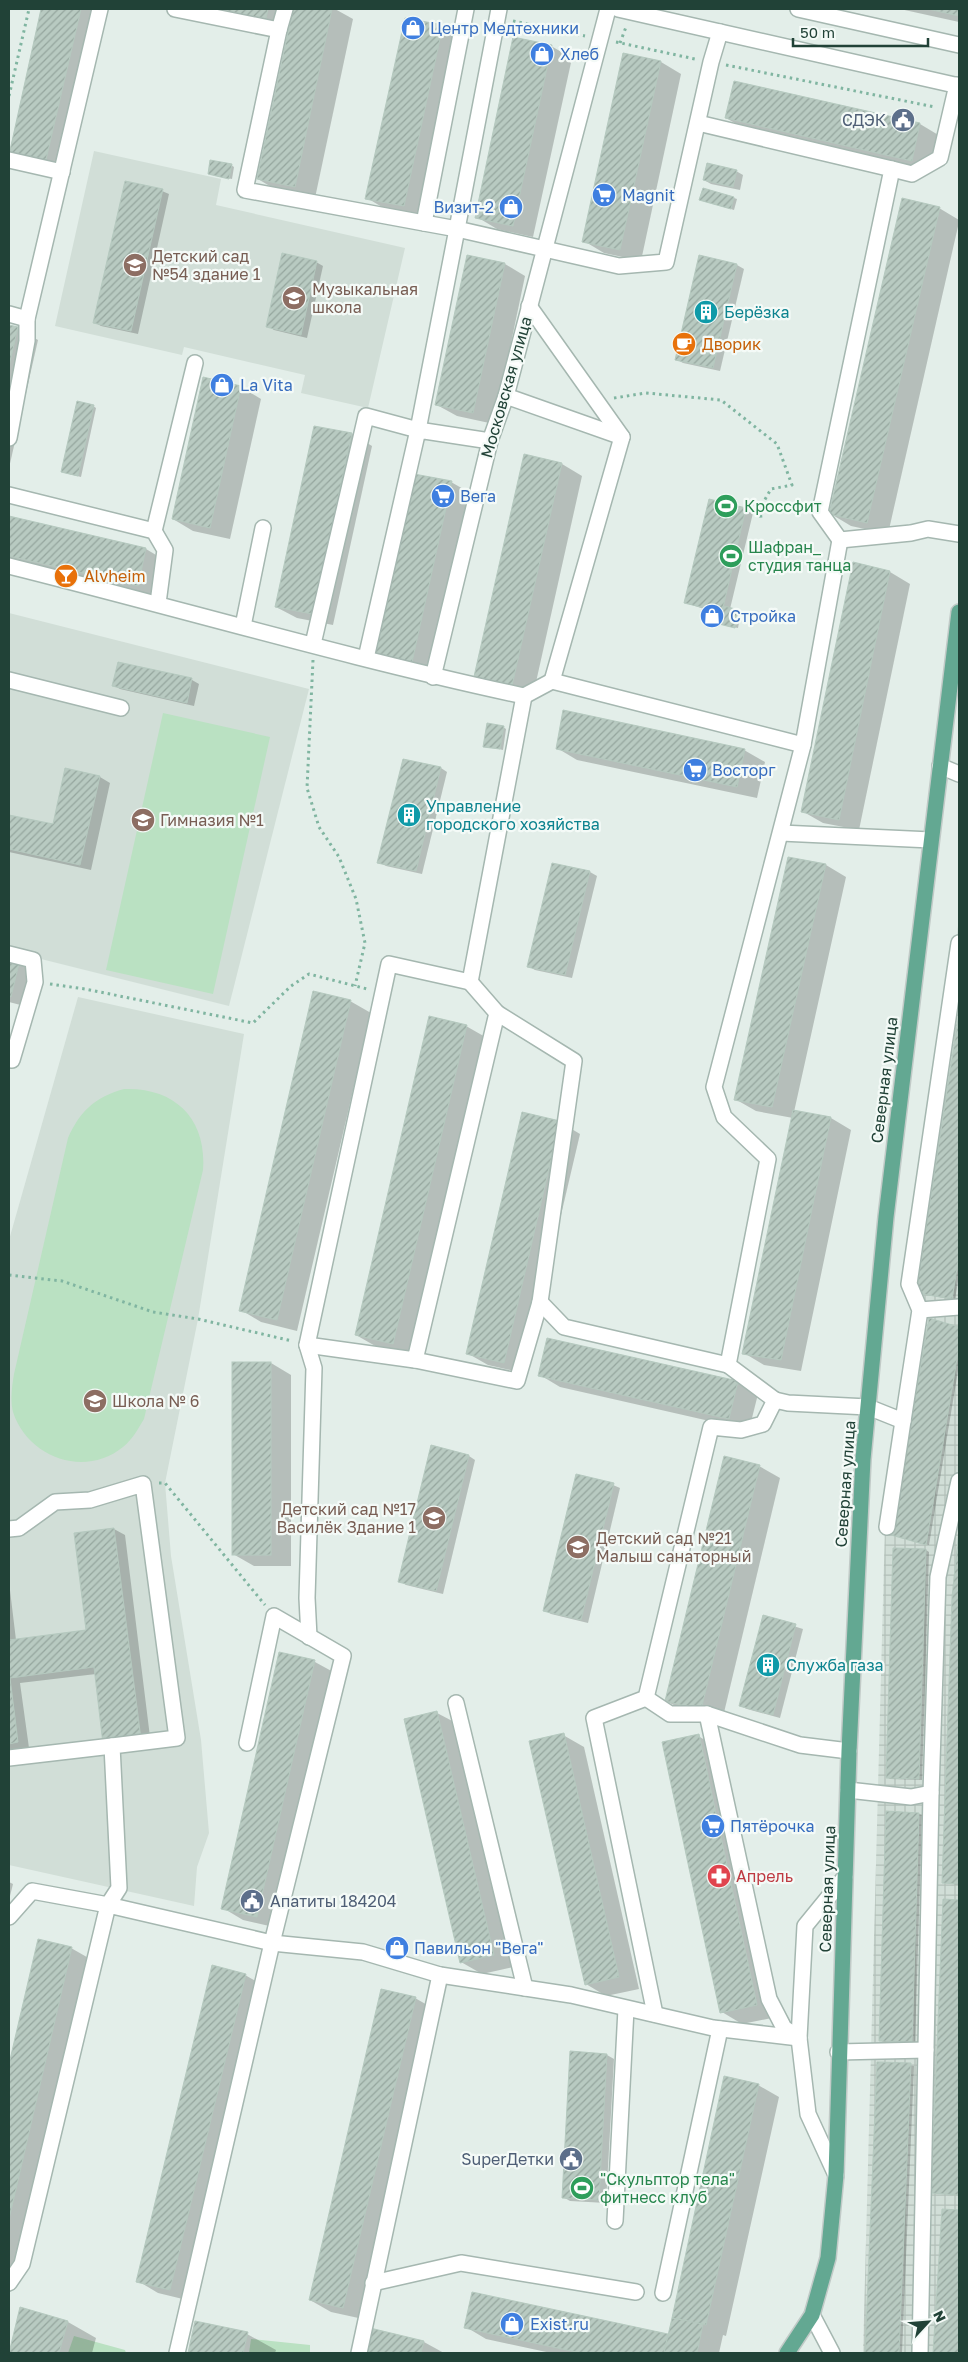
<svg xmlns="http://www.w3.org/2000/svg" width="968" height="2362" font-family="'Golos Text',sans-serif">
	<defs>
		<pattern id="industrial-grid" width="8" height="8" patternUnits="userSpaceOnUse" patternTransform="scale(1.25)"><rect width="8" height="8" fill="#d1ded7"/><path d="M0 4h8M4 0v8" fill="none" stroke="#b3c0b9"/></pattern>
		<pattern id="building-hatch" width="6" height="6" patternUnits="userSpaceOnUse" patternTransform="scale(1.25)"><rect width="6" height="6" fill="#b8cac1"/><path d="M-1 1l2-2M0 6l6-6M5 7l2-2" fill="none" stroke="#95a69e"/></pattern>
	</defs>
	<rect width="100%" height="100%" fill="#e3eee9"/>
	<g fill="#d1ded7">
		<polygon points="94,151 221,179 216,205 405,248 368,408 301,393 305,375 184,347 182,355 55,326"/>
		<polygon points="9,613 309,689 229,1006 9,951"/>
		<polygon points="78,997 244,1034 198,1319 165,1483 171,1556 201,1740 209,1833 197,1867 194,1906 9,1865 9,1240"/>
	</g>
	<polygon fill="url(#industrial-grid)" points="959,918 959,2353 863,2353 885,1524"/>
	<g fill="#bae1c2">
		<polygon points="163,713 270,737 213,994 106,970"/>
		<path d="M124,1089c51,-2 83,30 79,81l-59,249c-6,10 -12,21 -21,28 -38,31 -95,11 -110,-35 -3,-12 -1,-26 1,-38l54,-236c12,-27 27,-41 56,-49z"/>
		<polygon points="74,2336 125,2350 126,2353 68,2353"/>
		<polygon points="251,2339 310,2345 310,2353 249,2353"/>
	</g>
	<g fill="#0003">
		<polygon points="43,9 104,9 66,175 9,154"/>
		<polygon points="174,9 291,9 286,34"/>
		<polygon points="294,9 335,9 353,19 315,198 278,191 258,179"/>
		<polygon points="900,9 959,9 959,22"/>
		<polygon points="442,26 463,38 424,217 387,210 367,198"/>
		<polygon points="551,46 572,58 533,237 497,229 477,217"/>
		<polygon points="624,54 661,62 681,74 641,261 604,253 584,241"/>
		<polygon points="735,82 920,124 940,136 933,172 747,130 726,118"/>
		<polygon points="231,165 234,167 232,179 209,174"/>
		<polygon points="736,171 743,175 740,190 711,184 704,180"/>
		<polygon points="162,191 169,194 138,334 101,326 94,322"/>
		<polygon points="734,198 737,199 734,210 701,200"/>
		<polygon points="939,208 959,220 959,222 888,534 851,526 831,514"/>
		<polygon points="316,262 323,266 307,338 274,330 268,326"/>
		<polygon points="505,264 525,276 494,424 457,416 437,405"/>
		<polygon points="737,265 744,269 720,371 683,363 676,359"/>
		<polygon points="9,327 17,328 38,340 9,468"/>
		<polygon points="204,379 241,387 261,399 230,539 193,531 173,519"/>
		<polygon points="93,406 96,408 81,477 65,473 63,472"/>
		<polygon points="352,434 372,446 333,625 297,618 276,607"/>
		<polygon points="562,464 582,476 532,700 495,692"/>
		<polygon points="451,482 472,494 433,673 376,655"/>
		<polygon points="710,500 746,509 753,513 730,609 741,612 738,628 711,622 710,611 686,603"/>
		<polygon points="9,517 146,549 166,561 158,597 9,562"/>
		<polygon points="854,564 890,572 910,584 859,830 823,823 802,811"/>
		<polygon points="119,663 192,680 199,684 194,706 120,689 113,685"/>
		<polygon points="503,727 506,729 503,750 485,746"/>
		<polygon points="557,748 744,750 765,762 757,798 577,760"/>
		<polygon points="441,768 447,772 422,874 386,866 379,862"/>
		<polygon points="100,777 110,783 91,870 9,852 9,816 54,826"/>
		<polygon points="789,859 826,865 846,877 794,1112 831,1118 851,1130 801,1371 764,1365 744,1353 793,1118 756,1111 735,1099"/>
		<polygon points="553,864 590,872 597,876 572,978 535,970 528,966"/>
		<polygon points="9,958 40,972 32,1008 9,1002"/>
		<polygon points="350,1001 371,1013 297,1331 261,1322 241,1310"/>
		<polygon points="959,1021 959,1275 955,1300 918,1293"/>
		<polygon points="466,1026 487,1038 413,1355 377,1347 356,1335"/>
		<polygon points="560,1122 580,1134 524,1373 488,1365 467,1353"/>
		<polygon points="930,1320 959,1328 959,1365 929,1545 892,1535"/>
		<polygon points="271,1363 291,1375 291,1566 254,1566 233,1554"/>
		<polygon points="540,1375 737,1382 758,1394 749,1430 560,1387"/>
		<polygon points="469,1456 475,1460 443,1594 406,1585 400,1581"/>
		<polygon points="759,1466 780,1478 722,1721 687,1712 666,1701"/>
		<polygon points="613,1485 620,1488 588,1623 551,1614 544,1610"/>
		<polygon points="114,1529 125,1535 151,1745 115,1749 96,1674 20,1683 29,1748 9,1750 9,1582 16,1640 87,1631"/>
		<polygon points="959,1542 959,1885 943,1882 953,1597"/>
		<polygon points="926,1550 929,1552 922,1780 890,1779 887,1777"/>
		<polygon points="764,1617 803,1629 780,1718 747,1709 740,1706"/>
		<polygon points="280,1654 315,1662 335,1673 278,1928 243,1920 223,1908"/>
		<polygon points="437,1713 458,1724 513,1967 482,1974 461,1962"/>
		<polygon points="563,1735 584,1747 639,1989 606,1996 586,1984"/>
		<polygon points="698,1736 719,1748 777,2017 742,2024 722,2012"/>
		<polygon points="919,1814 922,1815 915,2043 883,2042 880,2040"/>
		<polygon points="9,1882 13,1884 9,1900"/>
		<polygon points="944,1900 959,1901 959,2195 933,2193"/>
		<polygon points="39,1941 71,1948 92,1960 19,2275 9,2273 9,2070"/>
		<polygon points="245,1975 266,1987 191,2301 158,2293 138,2281"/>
		<polygon points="415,1998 436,2010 363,2319 331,2312 310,2300"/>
		<polygon points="571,2053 607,2055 614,2059 606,2203 570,2201 563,2197"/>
		<polygon points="878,2063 914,2066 902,2353 866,2353"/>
		<polygon points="758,2085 779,2097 726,2336 723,2335 719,2353 551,2353 486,2339 466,2327 473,2293 669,2335"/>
		<polygon points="943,2210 959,2211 959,2353 934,2353"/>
		<polygon points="21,2309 68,2322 96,2338 92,2353 9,2353"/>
		<polygon points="196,2322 247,2334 276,2350 275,2353 189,2353"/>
		<polygon points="371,2329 424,2342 444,2353 366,2353"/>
	</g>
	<g fill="url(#building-hatch)" stroke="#b5c9bf">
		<polygon points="41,9 81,9 45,164 9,155"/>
		<polygon points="201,9 268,9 265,23"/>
		<polygon points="293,9 332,9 295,187 257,179"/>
		<polygon points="928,9 959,9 959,16"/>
		<polygon points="405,18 443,25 404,206 365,199"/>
		<polygon points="513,37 552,45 513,226 475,218"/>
		<polygon points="623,53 661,61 620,250 582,242"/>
		<polygon points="734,81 920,123 912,161 725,118"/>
		<polygon points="210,160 232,164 229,179 208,174"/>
		<polygon points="707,163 737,170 733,187 703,180"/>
		<polygon points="125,181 163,189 131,331 93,323"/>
		<polygon points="703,188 734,197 731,209 699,200"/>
		<polygon points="902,198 940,207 867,523 829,514"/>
		<polygon points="282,253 317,261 301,335 266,327"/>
		<polygon points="467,255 505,263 473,413 435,405"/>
		<polygon points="699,255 737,264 713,368 675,360"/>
		<polygon points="9,325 18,327 9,366"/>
		<polygon points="203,377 241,386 210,528 172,519"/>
		<polygon points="77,401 94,405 78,476 61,472"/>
		<polygon points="314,426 352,433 313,614 275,607"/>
		<polygon points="524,454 562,463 511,690 473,681"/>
		<polygon points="414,474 452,481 412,662 374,655"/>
		<polygon points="709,499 746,508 722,612 684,603"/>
		<polygon points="9,516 146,548 138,586 9,556"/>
		<polygon points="853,562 890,571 839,820 801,812"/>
		<polygon points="724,606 739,610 735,628 707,621 709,609 722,612"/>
		<polygon points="118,662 192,678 187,703 112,686"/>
		<polygon points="563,710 745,749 737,787 556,749"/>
		<polygon points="487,723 504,726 500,749 483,747"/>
		<polygon points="403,759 441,767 416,871 377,863"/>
		<polygon points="65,768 100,776 80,865 9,849 9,815 53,824"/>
		<polygon points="788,857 826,864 772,1107 734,1100"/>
		<polygon points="552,863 590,871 565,975 527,967"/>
		<polygon points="9,956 20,959 11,997 9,996"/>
		<polygon points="313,991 351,1000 277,1320 239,1311"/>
		<polygon points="959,1013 959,1257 952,1299 916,1293"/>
		<polygon points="429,1016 467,1025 393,1344 355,1335"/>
		<polygon points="793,1110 831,1117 781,1360 742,1354"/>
		<polygon points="522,1112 560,1121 504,1363 466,1354"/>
		<polygon points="929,1318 959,1327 959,1347 926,1545 891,1535"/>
		<polygon points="547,1338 738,1381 729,1419 538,1376"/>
		<rect x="232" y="1362" width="39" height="193"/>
		<polygon points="431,1445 469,1455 436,1591 398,1582"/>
		<polygon points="724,1456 760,1465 701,1710 665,1701"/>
		<polygon points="576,1474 614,1483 581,1620 543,1611"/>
		<polygon points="114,1528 141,1739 103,1744 94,1667 10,1678 18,1742 9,1744 9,1640 86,1630 74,1533"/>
		<polygon points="959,1530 959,1884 942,1883 952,1597"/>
		<polygon points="893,1548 926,1549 919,1779 886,1778"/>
		<polygon points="763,1615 796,1624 773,1715 739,1706"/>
		<polygon points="279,1652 315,1660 257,1917 221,1909"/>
		<polygon points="437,1711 494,1955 460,1963 404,1719"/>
		<polygon points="564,1733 619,1977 585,1985 529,1741"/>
		<polygon points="699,1734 757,2005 720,2013 662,1742"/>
		<polygon points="886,1811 919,1813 912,2042 879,2041"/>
		<polygon points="943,1899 959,1900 959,2195 931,2193"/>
		<polygon points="38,1939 72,1947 9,2219 9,2064"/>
		<polygon points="212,1965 246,1974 170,2290 136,2282"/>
		<polygon points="381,1989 416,1997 343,2308 309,2300"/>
		<polygon points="570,2051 607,2054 599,2200 562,2198"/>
		<polygon points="877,2062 911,2063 899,2353 865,2353"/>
		<polygon points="724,2076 759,2084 706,2325 672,2318"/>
		<polygon points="942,2209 959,2210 959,2353 933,2353"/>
		<polygon points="472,2292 668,2334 664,2353 581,2353 464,2328"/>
		<polygon points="20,2307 68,2321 59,2353 9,2353"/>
		<polygon points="672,2318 703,2324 697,2353 664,2353"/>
		<polygon points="195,2321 248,2332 243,2353 188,2353"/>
		<polygon points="370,2328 424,2341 421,2353 365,2353"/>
	</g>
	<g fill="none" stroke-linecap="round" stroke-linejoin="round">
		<g stroke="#a5b7b0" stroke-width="18">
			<g id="minor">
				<polyline points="175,9 279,30 285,9"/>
				<polyline points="499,9 457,229 619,266 666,262 711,62 720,32"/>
				<polyline points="618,9 959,86"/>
				<polyline points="798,9 959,45"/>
				<polyline points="279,30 245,190 424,223"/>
				<polyline points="698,123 892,169 820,512 840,540 911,533 928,529 959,534"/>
				<polyline points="9,160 62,172"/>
				<polyline points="892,169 912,174 940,158 957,85"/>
				<polyline points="529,306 622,437"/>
				<polyline points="9,314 27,319"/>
				<polyline points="506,396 622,437 552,681"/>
				<polyline points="9,438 27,341 27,319 100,9"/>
				<polyline points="9,495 154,531 165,550 158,603"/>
				<polyline points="154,531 195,363"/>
				<path d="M9,566c172,43 342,93 515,130"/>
				<polyline points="243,626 263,528"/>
				<polyline points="313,644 366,416 418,430 457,229 424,223 466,9"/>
				<polyline points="366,658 418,430 490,441"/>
				<polyline points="433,677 490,441 506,396 608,9"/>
				<polyline points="9,680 121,708"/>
				<polyline points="524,696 552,681 803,745 714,1087 724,1117 768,1159 728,1365 775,1400"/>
				<polyline points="803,745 840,540"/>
				<polyline points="940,766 959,774"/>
				<polyline points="781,833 931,840"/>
				<polyline points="9,954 33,960 35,982 12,1060"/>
				<polyline points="497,1013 574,1061 540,1302 564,1327 728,1365"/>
				<polyline points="920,1310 959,1307"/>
				<polyline points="307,1345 415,1360 497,1013 470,982"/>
				<polyline points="415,1360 517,1381 540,1302"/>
				<polyline points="887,1527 903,1421"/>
				<polyline points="9,1529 19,1528 55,1502 90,1500 143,1484 177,1738 112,1746 119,1888 108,1905 32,1891 9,1917"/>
				<polyline points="309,1637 307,1598 314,1368 307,1345 389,964 470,982 524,696"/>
				<polyline points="646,1698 670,1714 707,1714 800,1745 849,1751"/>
				<polyline points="456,1703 525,1988"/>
				<polyline points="707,1714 769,1999 784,2028 799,2038 808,2114 836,2175"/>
				<polyline points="9,1758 112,1746"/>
				<polyline points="848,1790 911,1797 931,1793"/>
				<polyline points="655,2014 594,1718 646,1698 711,1427 741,1430 763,1424 775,1400 788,1403 868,1407 903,1421 920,1310 909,1284 959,943"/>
				<polyline points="838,2052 926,2050"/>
				<polyline points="615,2221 626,2009"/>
				<polyline points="9,2283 22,2264 108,1905 272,1943 363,1952 440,1975 571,1995 713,2028 799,2038 805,1926 845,1877"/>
				<polyline points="373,2283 461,2263 636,2292"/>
				<polyline points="663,2293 720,2029"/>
				<polyline points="812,2315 832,2353"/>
				<polyline points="177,2353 272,1943 343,1656 274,1616 247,1743"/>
				<polyline points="359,2353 440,1975"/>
				<polyline points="920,2353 931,1793 938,1577 959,1481"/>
			</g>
		</g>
		<g stroke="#c1cac7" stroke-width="18">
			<polyline id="major" points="787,2353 812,2315 828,2258 836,2175 849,1751 863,1459 886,1217 959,612"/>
		</g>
		<g stroke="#80b5a1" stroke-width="3" stroke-dasharray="2.5 4" stroke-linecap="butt">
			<polyline points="513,21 585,36"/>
			<polyline points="616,42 695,59"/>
			<polyline points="620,43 626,27"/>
			<polyline points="726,65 935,107"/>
			<polyline points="9,96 29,9"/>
			<polyline points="614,398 646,393 721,400 777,444 792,485 771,489 760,508 761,519"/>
			<polyline points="313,660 307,788 319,827 339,857 356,899 365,943 355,986"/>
			<polyline points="50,984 85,989 253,1023 291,986 309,974 367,989"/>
			<polyline points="9,1275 62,1281 153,1312 198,1319 292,1341"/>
			<polyline points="159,1483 165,1483 265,1605"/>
		</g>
		<use href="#minor" stroke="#fff" stroke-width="15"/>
		<use href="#major" stroke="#63a892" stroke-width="15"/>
	</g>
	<defs>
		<g id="shop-disc" transform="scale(1.25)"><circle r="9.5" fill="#3f7fe0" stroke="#f4faf7"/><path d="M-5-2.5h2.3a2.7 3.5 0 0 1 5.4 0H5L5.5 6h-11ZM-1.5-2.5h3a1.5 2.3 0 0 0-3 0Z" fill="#fff"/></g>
		<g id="civic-disc" transform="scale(1.25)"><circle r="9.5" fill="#5c6f8a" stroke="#f4faf7"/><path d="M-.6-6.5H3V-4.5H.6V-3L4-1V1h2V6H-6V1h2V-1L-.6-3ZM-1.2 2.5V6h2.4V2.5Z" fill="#fff"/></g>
		<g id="supermarket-disc" transform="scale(1.25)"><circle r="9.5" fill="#3f7fe0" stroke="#f4faf7"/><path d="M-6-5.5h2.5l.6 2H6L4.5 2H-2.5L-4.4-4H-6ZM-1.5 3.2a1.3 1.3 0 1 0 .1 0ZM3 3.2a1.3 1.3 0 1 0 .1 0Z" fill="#fff"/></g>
		<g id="school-disc" transform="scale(1.25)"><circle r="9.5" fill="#8d6e63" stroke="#f4faf7"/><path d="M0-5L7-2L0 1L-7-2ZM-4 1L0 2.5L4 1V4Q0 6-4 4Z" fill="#fff"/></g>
		<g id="building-disc" transform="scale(1.25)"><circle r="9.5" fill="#0f9aa8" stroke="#f4faf7"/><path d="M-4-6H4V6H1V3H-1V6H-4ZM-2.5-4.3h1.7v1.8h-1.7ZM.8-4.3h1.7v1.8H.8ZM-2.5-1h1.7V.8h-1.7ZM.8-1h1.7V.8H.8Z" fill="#fff"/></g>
		<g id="cafe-disc" transform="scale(1.25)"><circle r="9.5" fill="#e8710a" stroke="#f4faf7"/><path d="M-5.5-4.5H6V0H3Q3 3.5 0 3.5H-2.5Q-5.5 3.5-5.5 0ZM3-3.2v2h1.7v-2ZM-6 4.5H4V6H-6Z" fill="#fff"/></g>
		<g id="stadium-disc" transform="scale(1.25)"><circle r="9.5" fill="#2e9e5b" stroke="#f4faf7"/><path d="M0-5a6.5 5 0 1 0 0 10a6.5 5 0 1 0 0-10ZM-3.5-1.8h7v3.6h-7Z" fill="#fff"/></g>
		<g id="bar-disc" transform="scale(1.25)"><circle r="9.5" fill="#e8710a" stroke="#f4faf7"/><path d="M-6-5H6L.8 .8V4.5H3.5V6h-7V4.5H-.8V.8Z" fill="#fff"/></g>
		<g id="pharmacy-disc" transform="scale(1.25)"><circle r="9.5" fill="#e0444e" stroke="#f4faf7"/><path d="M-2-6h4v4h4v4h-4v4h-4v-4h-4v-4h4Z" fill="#fff"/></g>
	</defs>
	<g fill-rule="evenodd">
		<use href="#shop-disc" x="413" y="28"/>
		<use href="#shop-disc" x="542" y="54"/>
		<use href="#civic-disc" x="903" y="120"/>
		<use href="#supermarket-disc" x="604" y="195"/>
		<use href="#shop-disc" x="511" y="207"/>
		<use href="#school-disc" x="135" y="265"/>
		<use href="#school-disc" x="294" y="298"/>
		<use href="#building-disc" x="706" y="312"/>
		<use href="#cafe-disc" x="684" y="344"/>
		<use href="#shop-disc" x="222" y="385"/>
		<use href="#supermarket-disc" x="443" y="496"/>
		<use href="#stadium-disc" x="726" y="506"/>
		<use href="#stadium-disc" x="731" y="556"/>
		<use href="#bar-disc" x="66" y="576"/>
		<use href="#shop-disc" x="712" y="616"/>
		<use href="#supermarket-disc" x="695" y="770"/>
		<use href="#building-disc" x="409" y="815"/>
		<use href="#school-disc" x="143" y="820"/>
		<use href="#school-disc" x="95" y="1401"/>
		<use href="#school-disc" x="434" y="1518"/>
		<use href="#school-disc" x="578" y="1547"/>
		<use href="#building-disc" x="768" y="1665"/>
		<use href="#supermarket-disc" x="713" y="1826"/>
		<use href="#pharmacy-disc" x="719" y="1876"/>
		<use href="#civic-disc" x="252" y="1901"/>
		<use href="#shop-disc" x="397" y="1948"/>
		<use href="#civic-disc" x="571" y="2159"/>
		<use href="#stadium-disc" x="582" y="2188"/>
		<use href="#shop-disc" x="512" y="2324"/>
	</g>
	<g text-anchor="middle" stroke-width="4.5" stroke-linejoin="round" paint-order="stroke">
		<g font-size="16" fill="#366cbe" stroke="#f4faf7" text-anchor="start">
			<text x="430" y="34">Центр Медтехники</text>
			<text x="560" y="60">Хлеб</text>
			<text x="622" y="201">Magnit</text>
			<text x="494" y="213" text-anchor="end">Визит-2</text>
			<text x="240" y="391">La Vita</text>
			<text x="460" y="502">Вега</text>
			<text x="730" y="622">Стройка</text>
			<text x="712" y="776">Восторг</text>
			<text x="730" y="1832">Пятёрочка</text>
			<text x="414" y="1954">Павильон "Вега"</text>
			<text x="530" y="2330">Exist.ru</text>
		</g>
		<g font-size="16" fill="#4e5e75" stroke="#f4faf7" text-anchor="end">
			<text x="886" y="126">СДЭК</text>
			<text x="270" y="1907" text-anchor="start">Апатиты 184204</text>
			<text x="554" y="2165">SuperДетки</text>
		</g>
		<g font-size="16" fill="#785e54" stroke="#f4faf7" text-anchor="start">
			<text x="152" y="262">Детский сад<tspan x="152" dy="18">№54 здание 1</tspan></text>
			<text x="312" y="295">Музыкальная<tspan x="312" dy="18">школа</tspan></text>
			<text x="160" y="826">Гимназия №1</text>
			<text x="112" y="1407">Школа № 6</text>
			<text x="416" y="1515" text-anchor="end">Детский сад №17<tspan x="416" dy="18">Василёк Здание 1</tspan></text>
			<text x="596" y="1544">Детский сад №21<tspan x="596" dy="18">Малыш санаторный</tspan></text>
		</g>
		<g font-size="16" fill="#0d838f" stroke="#f4faf7" text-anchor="start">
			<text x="724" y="318">Берёзка</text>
			<text x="426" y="812">Управление<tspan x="426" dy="18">городского хозяйства</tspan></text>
			<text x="786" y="1671">Служба газа</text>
		</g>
		<g font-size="16" fill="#c56008" stroke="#f4faf7" text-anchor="start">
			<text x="702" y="350">Дворик</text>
			<text x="84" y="582">Alvheim</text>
		</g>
		<g font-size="16" fill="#214237" stroke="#f4faf7">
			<text transform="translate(506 387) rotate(-74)" y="6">Московская улица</text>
			<text transform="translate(884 1080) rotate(-83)" y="6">Северная улица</text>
			<text transform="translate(845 1484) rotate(-86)" y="6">Северная улица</text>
			<text transform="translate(827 1889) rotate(-88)" y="6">Северная улица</text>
		</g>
		<g font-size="16" fill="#27864d" stroke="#f4faf7" text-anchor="start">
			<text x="744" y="512">Кроссфит</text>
			<text x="748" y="553">Шафран_<tspan x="748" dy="18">студия танца</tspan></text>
			<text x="600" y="2185">"Скульптор тела"<tspan x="600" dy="18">фитнесс клуб</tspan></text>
		</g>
		<g font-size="16" fill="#be3a42" stroke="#f4faf7" text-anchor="start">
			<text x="736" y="1882">Апрель</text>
		</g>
	</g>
	<rect width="968" height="2362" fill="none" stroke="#214237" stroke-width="20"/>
	<g transform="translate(928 2322) rotate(64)" stroke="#f4faf7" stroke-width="4" paint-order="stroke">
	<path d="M0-4L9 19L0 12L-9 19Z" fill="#214237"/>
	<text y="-8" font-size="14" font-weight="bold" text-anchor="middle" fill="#214237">N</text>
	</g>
	<path d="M793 38v8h135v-8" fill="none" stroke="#214237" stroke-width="2.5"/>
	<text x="800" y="38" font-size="15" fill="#214237" stroke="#f4faf7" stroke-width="4" paint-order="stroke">50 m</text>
</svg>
